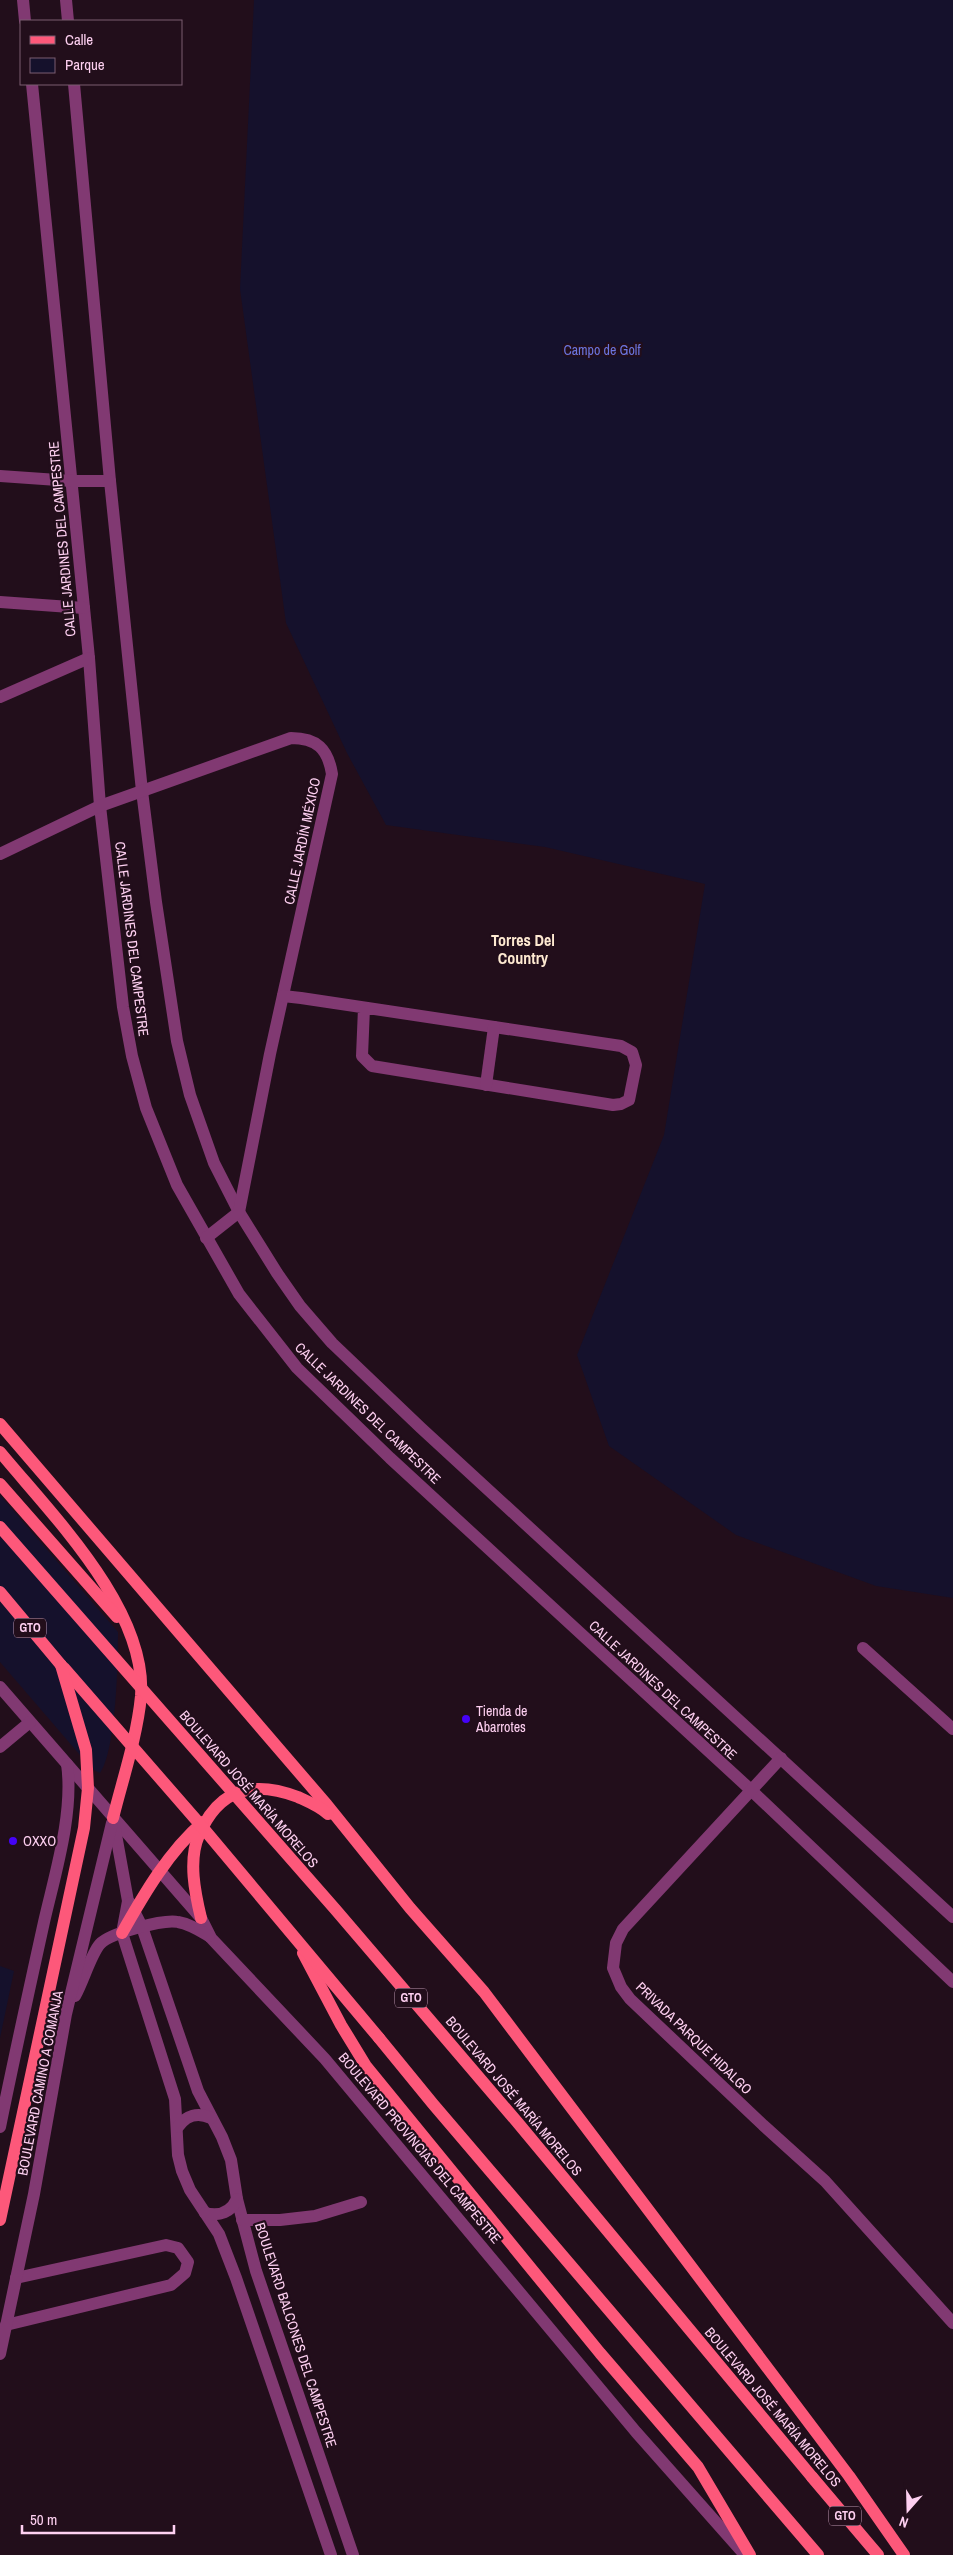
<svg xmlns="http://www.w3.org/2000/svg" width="953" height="2555" font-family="'Archivo Narrow',sans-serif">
	<rect width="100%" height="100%" fill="#220e1b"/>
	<g fill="#15112c">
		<polygon points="254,0 953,0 953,1598 876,1586 736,1535 609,1446 577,1355 664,1135 705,884 545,847 386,825 347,753 286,623 240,289"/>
		<path d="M0,1495l118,137c0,31 -2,117 -18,141l-8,-4 -92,-107z"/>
		<polygon points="0,1966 14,1971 0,2038"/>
	</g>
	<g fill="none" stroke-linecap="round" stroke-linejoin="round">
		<g stroke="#813972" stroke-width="12">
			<polyline points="23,0 25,21"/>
			<polyline points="66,0 68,21"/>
			<polyline points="32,84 89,658 100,806 123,1007 132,1056 146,1108 177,1185 239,1294 297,1368 390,1458 752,1791 953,1982"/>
			<polyline points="74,84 110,481 142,791 156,902 177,1041 190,1095 214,1163 239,1212 277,1273 300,1306 332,1343 421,1428 953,1917"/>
			<polyline points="0,476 72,481 110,481"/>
			<polyline points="0,602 84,608"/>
			<polyline points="0,697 89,658"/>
			<path d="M0,854l100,-48 191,-68c26,0 37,11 41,36l-62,280 -31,158 -33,26"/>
			<polyline points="283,996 301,998 621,1046 632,1052 636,1065 629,1100 621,1104 613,1105 372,1066 362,1056 364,1008"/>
			<polyline points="486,1085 494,1027"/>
			<polyline points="863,1648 953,1729"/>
			<polyline points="0,1687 201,1918 211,1938 325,2059 636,2432 745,2555"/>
			<polyline points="0,1747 30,1722"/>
			<polyline points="781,1758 623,1929 616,1943 613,1968 621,1987 630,1999 763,2125 825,2181 953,2323"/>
			<polyline points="113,1818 128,1901 122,1933 175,2099 178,2155 182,2171 190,2190 219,2234 236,2278 331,2555"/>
			<polyline points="130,1903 142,1927 198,2091 222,2137 231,2160 237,2199 256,2271 353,2555"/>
			<path d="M75,1996c8,-14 16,-42 25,-52 10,-11 64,-25 78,-22 12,2 21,8 31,14"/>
			<path d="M0,2127c14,-69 29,-137 44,-205 11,-48 30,-109 23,-158"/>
			<path d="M178,2127c8,-12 20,-15 33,-9"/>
			<path d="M205,2213c15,4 26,-1 32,-14"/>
			<polyline points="242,2220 280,2220 315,2216 361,2202"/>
			<polyline points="6,2325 171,2285 185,2273 188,2262 178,2248 166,2245 16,2278"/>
			<polyline points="0,2354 34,2194 66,2014 112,1823"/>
		</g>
		<g stroke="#fd587a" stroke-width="12">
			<polyline points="0,1424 327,1805 410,1908 484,1992 849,2476 904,2555"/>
			<path d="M0,1452c52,63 147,157 141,244 -4,41 -18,82 -28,122"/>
			<polyline points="0,1484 117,1617"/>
			<polyline points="0,1592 61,1665"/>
			<path d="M201,1918c-6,-25 -13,-58 -2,-83 20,-47 54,-55 99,-38 11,5 21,9 30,17"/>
			<path d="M122,1933c22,-39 47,-82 81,-111"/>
			<polyline points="303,1953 341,2025 366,2066 600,2353 698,2467 750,2555"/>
			<polyline points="379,2038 433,2104 818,2555"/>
			<polyline points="812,2477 878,2555"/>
		</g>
		<g stroke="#fd587a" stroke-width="12">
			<polyline points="0,1527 335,1909 518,2123 812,2477"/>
			<polyline points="64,1668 198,1822 379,2038"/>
			<polyline points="0,2220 84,1828 88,1788 86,1750 61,1665"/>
		</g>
	</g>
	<g fill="#4503f7" stroke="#220e1b" stroke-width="2">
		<circle cx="466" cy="1719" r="5"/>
		<circle cx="13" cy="1841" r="5"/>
	</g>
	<g text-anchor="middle" stroke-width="4.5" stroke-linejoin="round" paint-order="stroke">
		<g fill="#220e1b" stroke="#bc96b1" stroke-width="1">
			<rect x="14" y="1618.5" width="32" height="19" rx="4"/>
			<rect x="395" y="1988.5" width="32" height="19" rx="4"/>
			<rect x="829" y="2506.5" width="32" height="19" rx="4"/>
		</g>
		<g font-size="12" font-weight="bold" fill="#fed0f1">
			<text x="30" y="1632">GTO</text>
			<text x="411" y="2002">GTO</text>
			<text x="845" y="2520">GTO</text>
		</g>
		<g font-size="14" fill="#6c76e0" stroke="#220e1b">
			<text x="602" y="355">Campo de Golf</text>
		</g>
		<g font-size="14" fill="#fed0f1" stroke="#220e1b">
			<text transform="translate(62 539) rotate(-95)" y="5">CALLE JARDINES DEL CAMPESTRE</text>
			<text transform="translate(302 841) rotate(-78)" y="5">CALLE JARDÍN MÉXICO</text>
			<text transform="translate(132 939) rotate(83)" y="5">CALLE JARDINES DEL CAMPESTRE</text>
			<text transform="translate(368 1413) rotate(44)" y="5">CALLE JARDINES DEL CAMPESTRE</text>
			<text transform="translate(663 1690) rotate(43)" y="5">CALLE JARDINES DEL CAMPESTRE</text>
			<text transform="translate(249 1789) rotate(49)" y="5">BOULEVARD JOSÉ MARÍA MORELOS</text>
			<text transform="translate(694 2038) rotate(44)" y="5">PRIVADA PARQUE HIDALGO</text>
			<text transform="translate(40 2083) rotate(-79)" y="5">BOULEVARD CAMINO A COMANJA</text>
			<text transform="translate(514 2096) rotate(50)" y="5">BOULEVARD JOSÉ MARÍA MORELOS</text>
			<text transform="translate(420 2148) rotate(50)" y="5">BOULEVARD PROVINCIAS DEL CAMPESTRE</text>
			<text transform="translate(296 2335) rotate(72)" y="5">BOULEVARD BALCONES DEL CAMPESTRE</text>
			<text transform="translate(773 2407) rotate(50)" y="5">BOULEVARD JOSÉ MARÍA MORELOS</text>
		</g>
		<g font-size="14" fill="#fed0f1" stroke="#220e1b" text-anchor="start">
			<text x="476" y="1716">Tienda de<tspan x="476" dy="16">Abarrotes</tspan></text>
			<text x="23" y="1846">OXXO</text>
		</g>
		<g font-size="16" font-weight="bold" fill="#fee9d1" stroke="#220e1b">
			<text x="523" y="946">Torres Del<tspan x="523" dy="18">Country</tspan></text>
		</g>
	</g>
	<rect x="20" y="20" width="162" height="65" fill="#220e1b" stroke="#7a5c71"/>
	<rect x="30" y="36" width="25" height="8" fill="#fd587a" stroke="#7a5c71"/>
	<text x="65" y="45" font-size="15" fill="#fed0f1">Calle</text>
	<rect x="30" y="58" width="25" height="15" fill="#15112c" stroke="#7a5c71"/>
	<text x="65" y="70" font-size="15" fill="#fed0f1">Parque</text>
	<g transform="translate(908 2510) rotate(200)" stroke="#220e1b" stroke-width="4" paint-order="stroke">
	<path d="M0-4L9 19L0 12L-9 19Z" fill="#fed0f1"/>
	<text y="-8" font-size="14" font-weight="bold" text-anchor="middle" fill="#fed0f1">N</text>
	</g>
	<path d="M22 2525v8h152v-8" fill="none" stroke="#fed0f1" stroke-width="2.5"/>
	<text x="30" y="2525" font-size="15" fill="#fed0f1" stroke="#220e1b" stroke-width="4" paint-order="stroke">50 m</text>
</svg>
